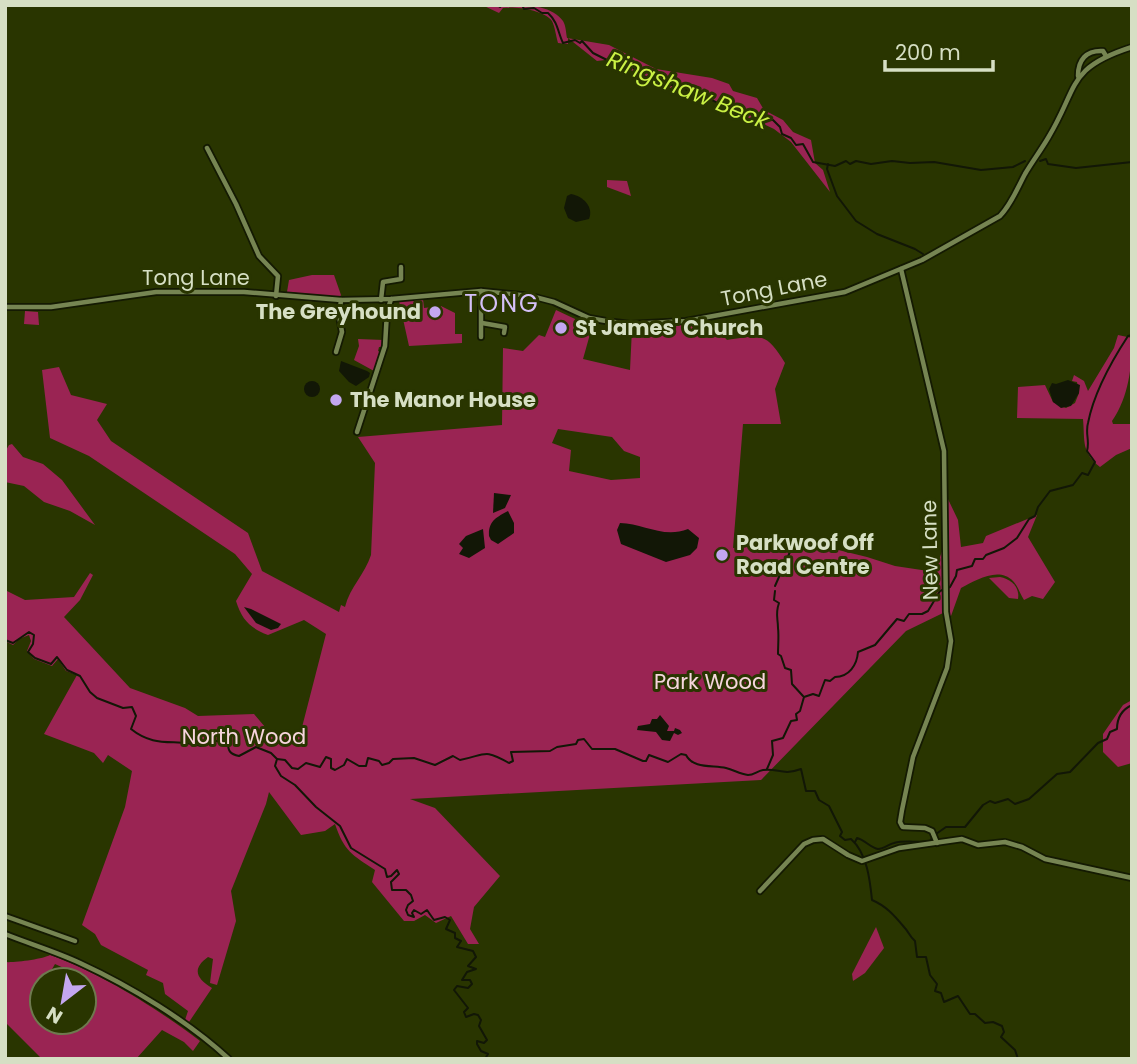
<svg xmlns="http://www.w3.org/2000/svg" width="1137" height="1064" font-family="Poppins,sans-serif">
	<rect width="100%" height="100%" fill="#293500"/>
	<g fill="#9a2453" fill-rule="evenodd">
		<path d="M482,5c25,0 66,-5 81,16 3,5 3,12 4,17l42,7 47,24 56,9 17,6 4,7 24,7 7,12 19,10 10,12 18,8 4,23 8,7 7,22 -39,-50 -17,-13 -19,-9 -23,-8 -42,-24h-19l-21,-6 -37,-23 -16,2 -29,-23v6l-10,-1c-2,-7 -3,-16 -6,-22 -8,-11 -37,-15 -49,-13l-4,5z"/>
		<polygon points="607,180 627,181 631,196 607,187"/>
		<polygon points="312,275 334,275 341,295 340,297 287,292 289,280"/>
		<polygon points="423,299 424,308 441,306 455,313 455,334 462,334 462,343 409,346 399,301"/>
		<path d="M556,310l36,17 -9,32 47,11 2,-41c16,-7 57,-6 77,-9l18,20c34,-5 39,-8 58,23l-10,26 6,35h-38l-10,124 56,-10 78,19 28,9 40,6 8,-24 4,-1v-50l11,23 3,27 22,-4 3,-7 51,-21 -9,22 27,45 -12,17 -11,-3 -8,4c-4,-6 -6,-14 -11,-19 -15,-15 -38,0 -52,7l-10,28 -8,-3 -37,18 -145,149 -351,19 25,9 65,68 -26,31 -4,22 9,15h-11l-17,-28 -15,7 -11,-8 -11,6h-10l-32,-39 3,-12c-23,-15 -31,-19 -40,-46l-10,7 -24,4 -32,-43 -3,12 -35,87 5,30 -19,64 -7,-2 3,-24 -5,-2c-17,12 -11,22 4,31l-25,37 -3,-2 4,-12 -23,-17 -2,-11 -17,-8 2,-5 -47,-25 -6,-11 -13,-9 43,-118 7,-36 -24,-16 -5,8 -9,-10 -50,-19 33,-59 -11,-4 -8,-12 -6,7 -18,-7 -7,-8 4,-10 -2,-6 -10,4 -6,6 -8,-4v-51l20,10 49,-3 16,-24 3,2 -13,25 -16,17 66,71 55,20 13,8 56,-2 17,20 29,1 26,-101 -22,-14 -36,15c-18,-7 -26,-15 -32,-34l16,-27 -17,-20 -146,-98 -39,-18 -8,-68 17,-3 12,28 36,9 -10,16 14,21 137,92 14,38 77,41 2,-7 4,2c5,-20 20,-33 26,-52l4,-92 -17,-26 144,-12 1,-77 20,3 16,-16 6,2zM558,429l54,8 12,14 16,6v21l-29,2 -42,-9 2,-21 -19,-7z"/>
		<polygon points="25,311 38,312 39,325 24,324"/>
		<path d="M1118,335l14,3c0,28 -3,59 -20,83l1,3h19v24l-16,7 -16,12c-19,-15 -15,-26 -17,-48l-66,-1 1,-31 27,-2 8,17 13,6 9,-5 4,-10 -2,-11 -5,-1 2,-6 10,6 4,10 26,-43z"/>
		<polygon points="358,339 384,340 381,347 379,347 378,351 380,352 374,371 354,360 359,346"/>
		<polygon points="12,444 23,457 43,464 62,480 95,525 70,511 44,502 24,486 5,482 5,452 9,445"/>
		<path d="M1000,577c11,2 20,10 18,22l-9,-1 -20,-20z"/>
		<polygon points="1132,700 1132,763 1118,767 1103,752 1103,734 1123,705"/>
		<polygon points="876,927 884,948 865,973 853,981 852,974"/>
		<path d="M50,955c49,17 108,54 150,86l-7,10 -9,-9 -22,-12 -26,29h-94l-37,-37v-60c9,1 38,-3 45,-7zM55,964l13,6 3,5 -2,5h15v42h-42v-42h13l-7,-4z"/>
	</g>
	<g fill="#121706">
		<path d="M571,194c12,2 23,13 18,25l-13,3 -8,-4 -4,-10 3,-12z"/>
		<polygon points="341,361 367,371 370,373 369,377 356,386 349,382 339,371"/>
		<polygon points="1068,380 1080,385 1079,393 1071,406 1061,408 1053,402 1049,389 1052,383 1056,384"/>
		<circle cx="312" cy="389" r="8"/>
		<polygon points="494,493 511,495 505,508 493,513"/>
		<path d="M508,511l6,12v10l-16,11 -7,-4 -2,-4c-1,-15 8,-19 19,-25z"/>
		<path d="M620,523c23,0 43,16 68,6l11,9 -2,10 -7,7 -24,7 -45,-18 -4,-14z"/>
		<polygon points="483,529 485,548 469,558 459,554 463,548 459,544 466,536"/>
		<polygon points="244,607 251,609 281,624 278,628 271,630 256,623"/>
		<polygon points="660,715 669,726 667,731 674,731 675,728 680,730 682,733 678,735 674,733 670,741 662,740 656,732 637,730 638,726 650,724 652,719 657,719"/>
	</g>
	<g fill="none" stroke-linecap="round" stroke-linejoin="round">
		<g stroke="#121706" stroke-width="2">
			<polyline points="497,5 500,7 502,5"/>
			<path d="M522,5l2,4 10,-1 8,5h6c10,9 10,20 15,30l12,-3 5,3 2,-2 11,12 16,8 19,2 15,13 45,14c16,0 28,19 49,16l1,4 12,3 7,7h16l7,7 2,7 9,4 5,7 7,-1 10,18 22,4 11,-5 4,3 6,-3 15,3 21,-3 18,2 24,-1 47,8 32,-3 12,-6"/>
			<polyline points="1040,161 1046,159 1048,164 1076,168 1132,162"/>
			<polyline points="828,164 827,169 837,196 856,221 877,234 915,249 923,254"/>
			<polyline points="775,586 793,545 800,544 811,548 815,546"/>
			<path d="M775,591l-1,9 5,3c-4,11 -1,15 -1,25 1,8 0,17 0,26l3,2 4,12 6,2 1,14 11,12"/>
			<path d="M5,640l8,3 16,-11 5,3 -1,9 -5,8 7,6 16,6 6,-7 10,13 13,6 10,16 7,6 26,10 9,-1 4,9 -5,13c25,20 44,9 70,17 10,-5 15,-7 27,-3 0,8 2,11 11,13l17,-9 15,6 6,6 -2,7 6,10 14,9 21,22 24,19 11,22 34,21 2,8 4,-1 6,-6 2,4 -8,8 1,8h14l5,5 2,6 -5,4 -2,5 2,5 6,2 -2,-4 2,-3 7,4 6,-4 7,10 11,-3 5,3 -4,9 9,4v5l6,3 -4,6 16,4 3,6 -8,9 8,3 -9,3 -5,8h8l2,4 -4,4 -11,-2 -3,4 14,18 -4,4 2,5 8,-3 4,1 3,5 -2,6 8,14 -3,3 -7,-2v3l4,7 7,3 -3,5"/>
			<path d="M277,759l8,1 7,8 6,1 8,-6 14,4 6,-10 5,2v9l4,2 9,-5 3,-6 12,7h7l2,-8 11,3 3,4 7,-2 4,-4 21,-1 21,7 18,-9 7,4c26,-5 23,-12 49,3l4,-2 -2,-9 39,-1 7,-4 19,-3 2,-4 6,-1 8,10h23l28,12h3l3,-6 19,7 13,-8 5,1c7,14 27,10 40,13 8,2 14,6 22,7 6,0 9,-4 15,-5 16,-2 19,6 38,-1l5,22h9l4,9 10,6 13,26 -2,4 5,4 6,-1c16,14 19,41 21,61 14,6 22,15 32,27 5,5 5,9 11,14l2,16h9l4,18 7,9 -2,7 6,2 3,9 14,-6 12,18h5l10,9 8,-1 9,4 2,6 -3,5 14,13 3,9"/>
			<path d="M767,769l6,-14 -1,-14 11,-3 8,-17 6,-1 -1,-6 4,-3 4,-14 9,-3 6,2 6,-16 5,1 5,-4c14,0 22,-12 23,-25l17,-7 22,-26 7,2 5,-7h13l6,-3 12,-20 10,-4 6,-11 1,-6 15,-4 3,-7h8l3,-4 18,-7 13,-10 12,-19 6,-3 3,-9 12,-16 23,-6 9,-12 6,2 7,-13 -8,-11c3,-10 -2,-18 1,-28 6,-31 23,-61 40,-87l4,-1"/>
			<path d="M936,834l10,-7h19l18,-22 7,-4 5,2 13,-4 7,5 14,-5 28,-25 13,-2 28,-29 9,-4 3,-7 7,-3c0,-11 4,-19 15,-24"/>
			<path d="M855,842l2,-4c8,2 14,10 21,11 6,0 11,-5 16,-6 11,-3 24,0 36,-2l2,-3"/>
		</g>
		<g stroke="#141a02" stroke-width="8">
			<g id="minor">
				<path d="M1078,76c0,-16 8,-26 25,-25l3,5"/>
				<polyline points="207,148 236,204 259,256 278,276 276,296"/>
				<polyline points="901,269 944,451 946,612 951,641 947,668 913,757 902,810 900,822 902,826"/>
				<polyline points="381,300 383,282 401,279 401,267"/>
				<path d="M5,307h46l105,-15h88l97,8 50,-1 90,-8 50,5 23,6 35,16 17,3 24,3 56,-3 159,-29 77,-32 78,-44c11,-11 17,-27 25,-42 7,-12 16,-24 23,-36 31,-51 18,-70 84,-91"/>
				<polyline points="482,323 505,327 504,333"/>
				<polyline points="481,337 481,291"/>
				<polyline points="336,352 342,332 339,316 341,300"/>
				<polyline points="357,432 385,346 387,312 391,299"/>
				<polyline points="903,827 925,828 932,831 937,843"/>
				<polyline points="760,891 804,844 813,840 823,839 848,855 862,861 899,848 962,839 978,845 1005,842 1022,847 1045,859 1132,878"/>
				<polyline points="5,916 75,941"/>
				<path d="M5,934c25,10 52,18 75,29 50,23 108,58 149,96"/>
			</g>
		</g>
		<use href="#minor" stroke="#768552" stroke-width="4.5"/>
	</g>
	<g fill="#c4a7f1" stroke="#293500" stroke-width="2.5">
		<circle cx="435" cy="312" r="7"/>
		<circle cx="561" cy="328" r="7"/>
		<circle cx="336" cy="400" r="7"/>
		<circle cx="722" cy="555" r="7"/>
	</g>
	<g text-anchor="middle" stroke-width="6" stroke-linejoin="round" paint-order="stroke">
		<g font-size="21" fill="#d6dfc4" stroke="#293500">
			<text x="196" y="285">Tong Lane</text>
			<text transform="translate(774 289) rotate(-11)" y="7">Tong Lane</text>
			<text transform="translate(930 550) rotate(-91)" y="7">New Lane</text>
		</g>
		<g font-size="21" font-weight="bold" fill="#d6dfc4" stroke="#293500" text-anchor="start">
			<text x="421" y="319" text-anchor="end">The Greyhound</text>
			<text x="575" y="335">St James' Church</text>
			<text x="350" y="407">The Manor House</text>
			<text x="736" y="550">Parkwoof Off<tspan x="736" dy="24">Road Centre</tspan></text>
		</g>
		<g font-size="21" fill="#f7d5dd" stroke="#293500">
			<text x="710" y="689">Park Wood</text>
			<text x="244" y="744">North Wood</text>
		</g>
		<g font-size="23" font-style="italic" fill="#caf144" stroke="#293500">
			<text transform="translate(688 90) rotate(22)" y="8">Ringshaw Beck</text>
		</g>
		<g font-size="24" letter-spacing="2" fill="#d5c0f8" stroke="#293500">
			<text x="502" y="312">TONG</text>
		</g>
	</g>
	<rect width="1137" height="1064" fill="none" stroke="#d6dfc4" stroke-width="14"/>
	<g transform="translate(63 1001) rotate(211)"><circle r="33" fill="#293500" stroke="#6e794e" stroke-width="2"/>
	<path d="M0-5L12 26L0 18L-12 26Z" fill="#c4a7f1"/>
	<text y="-10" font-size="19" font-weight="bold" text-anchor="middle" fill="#d6dfc4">N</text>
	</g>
	<path d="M885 60v10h108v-10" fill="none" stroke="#d6dfc4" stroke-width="3.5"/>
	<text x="895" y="60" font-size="21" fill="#d6dfc4" stroke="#293500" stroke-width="5" paint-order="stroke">200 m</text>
</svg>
